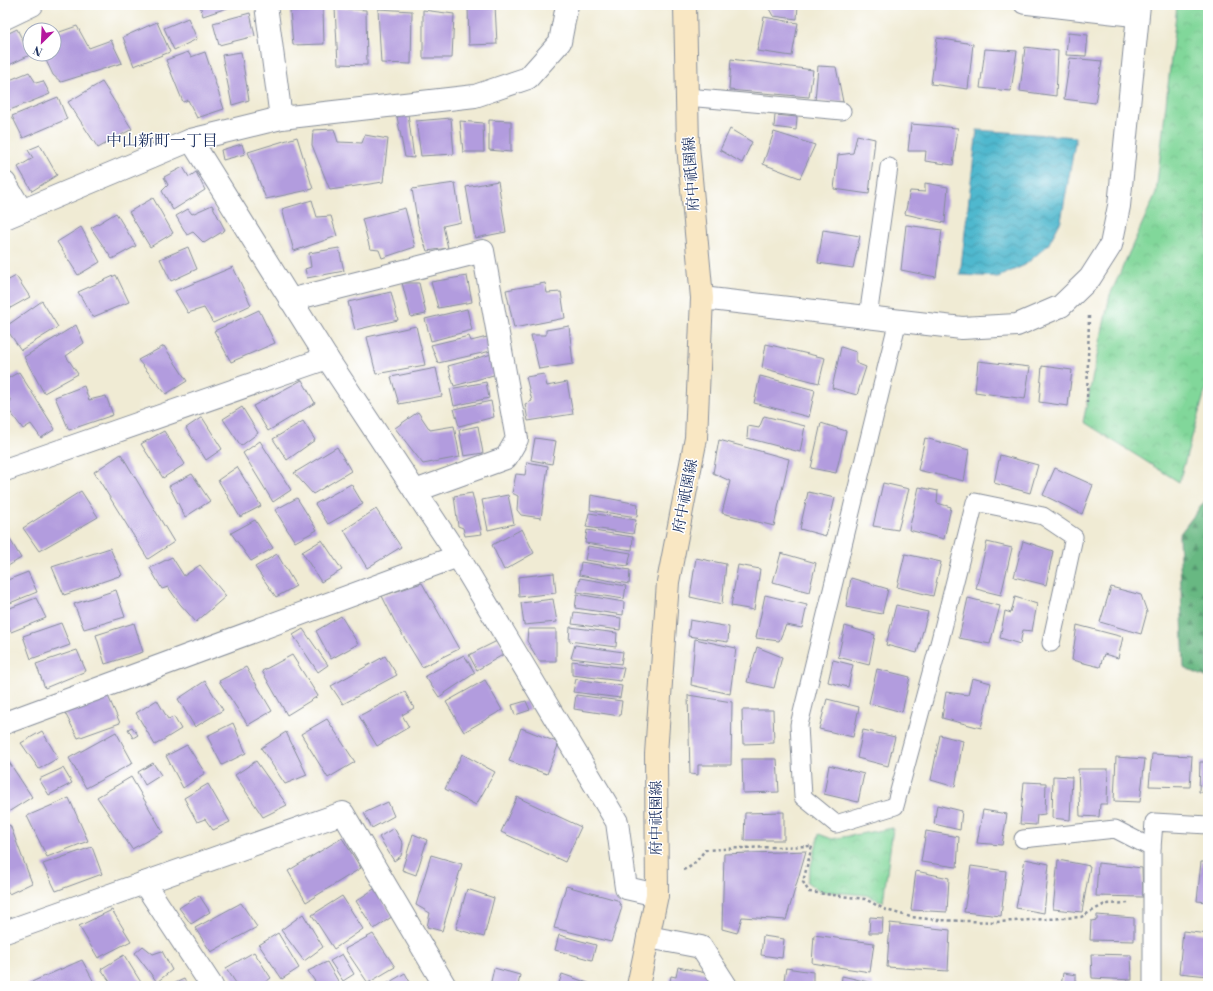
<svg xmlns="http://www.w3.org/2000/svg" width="1213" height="991" font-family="'Libre Bodoni','Noto Serif JP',serif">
	<defs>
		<pattern id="forest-firs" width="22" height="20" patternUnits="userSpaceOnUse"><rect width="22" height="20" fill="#68b882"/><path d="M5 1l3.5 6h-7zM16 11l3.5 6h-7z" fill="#55966e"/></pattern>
		<pattern id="park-crowns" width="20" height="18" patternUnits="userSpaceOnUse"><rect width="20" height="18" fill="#81d79a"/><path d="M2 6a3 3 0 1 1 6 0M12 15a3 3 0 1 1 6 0" fill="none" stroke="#6fb987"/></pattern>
		<pattern id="water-waves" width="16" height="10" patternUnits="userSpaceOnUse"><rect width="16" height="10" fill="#50b8ce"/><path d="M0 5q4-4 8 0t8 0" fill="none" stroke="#4296aa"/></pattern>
	</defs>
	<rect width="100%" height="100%" fill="#fff"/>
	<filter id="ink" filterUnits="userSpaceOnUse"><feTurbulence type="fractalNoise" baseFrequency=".025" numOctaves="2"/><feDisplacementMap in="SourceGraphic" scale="8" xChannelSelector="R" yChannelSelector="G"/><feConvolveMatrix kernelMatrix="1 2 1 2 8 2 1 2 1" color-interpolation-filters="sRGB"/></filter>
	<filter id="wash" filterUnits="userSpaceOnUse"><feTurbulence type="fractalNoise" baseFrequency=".012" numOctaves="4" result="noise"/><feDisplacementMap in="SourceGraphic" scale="16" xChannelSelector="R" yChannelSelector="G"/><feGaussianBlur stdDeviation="0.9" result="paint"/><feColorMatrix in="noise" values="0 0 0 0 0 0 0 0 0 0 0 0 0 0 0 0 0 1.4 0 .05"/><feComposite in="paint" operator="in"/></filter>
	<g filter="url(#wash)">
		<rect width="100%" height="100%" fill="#f0ebd4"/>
		<polygon fill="url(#forest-firs)" stroke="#427470" points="1208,497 1208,678 1184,668 1179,535"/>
		<g fill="url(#park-crowns)" stroke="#4e837c">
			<polygon points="1177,5 1208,5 1208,381 1179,482 1083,422 1110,295 1156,193"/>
			<polygon points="893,828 883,902 866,895 819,891 807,882 819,834 832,839"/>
		</g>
		<polygon fill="url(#water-waves)" stroke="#367496" points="977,130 1076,137 1061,221 1048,245 1025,265 998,277 960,275"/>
		<g id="blocks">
			<g fill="#b29cde">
				<polygon points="200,5 236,5 203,16"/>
				<polygon points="468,5 495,5 497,44 469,45"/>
				<polygon points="767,5 798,5 797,19 773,16"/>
				<polygon points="335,8 366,10 367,65 338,64"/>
				<polygon points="323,9 324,44 293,45 290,11"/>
				<polygon points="378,9 412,11 411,64 381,63"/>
				<polygon points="423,10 454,14 452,58 423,58"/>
				<polygon points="250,13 255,36 219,45 213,23"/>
				<polygon points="764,17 798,23 792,56 757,51"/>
				<polygon points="188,18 197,39 174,50 164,28"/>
				<polygon points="157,22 170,52 134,66 123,37"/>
				<polygon points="77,26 89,48 111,40 122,63 61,82 53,75 43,54 54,54 54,34"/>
				<polygon points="17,29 30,55 5,67 5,35"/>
				<polygon points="1068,33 1088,35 1086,56 1066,55"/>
				<polygon points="937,38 973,44 968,89 931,84"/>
				<polygon points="1025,47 1058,51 1056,96 1020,91"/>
				<polygon points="985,49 1017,51 1011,91 980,88"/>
				<polygon points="188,52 191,57 205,52 224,109 197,118 188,100 183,102 166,60"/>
				<polygon points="241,52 249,100 232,105 222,55"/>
				<polygon points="1070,58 1102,61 1095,103 1064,99"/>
				<polygon points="731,59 813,70 809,97 729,90"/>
				<polygon points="818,66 836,67 843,102 815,101"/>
				<polygon points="29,72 36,83 43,81 50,94 5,112 5,82"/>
				<polygon points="102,82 132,129 98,148 68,102"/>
				<polygon points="58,97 67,119 23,138 12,116"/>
				<polygon points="408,114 414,158 405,157 397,117"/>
				<polygon points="775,115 797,117 796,130 774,127"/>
				<polygon points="451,118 454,154 421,156 416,121"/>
				<polygon points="489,120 511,121 511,152 489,150"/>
				<polygon points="460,121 483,123 484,152 463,152"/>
				<polygon points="911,124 958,128 953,165 925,161 926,151 908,151"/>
				<polygon points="334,129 338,142 362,143 365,135 388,139 383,182 330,190 312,145 313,130"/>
				<polygon points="730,129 752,142 742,163 720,150"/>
				<polygon points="774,132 815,145 800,178 763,164"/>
				<polygon points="857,135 875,139 869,194 834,189 838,155 853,153"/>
				<polygon points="297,137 313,189 266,199 248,152"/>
				<polygon points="242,144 245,154 223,160 221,150"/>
				<polygon points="40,145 57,175 32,191 18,167 33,158 28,150"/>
				<polygon points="183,167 189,177 196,172 205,190 173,210 162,191 168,185 164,177"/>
				<polygon points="498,181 506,232 475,238 466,187"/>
				<polygon points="455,183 461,222 443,226 448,248 427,251 418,225 412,189"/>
				<polygon points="925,183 948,187 945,223 905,214 910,191 925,192"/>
				<polygon points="153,198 173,233 150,247 129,212"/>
				<polygon points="312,200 317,217 331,216 337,236 294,251 282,209"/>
				<polygon points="212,205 225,230 204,243 193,232 187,235 176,216 188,209 192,214"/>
				<polygon points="405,208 415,247 382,258 379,250 370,249 362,219"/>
				<polygon points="116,213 136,246 112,259 91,228"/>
				<polygon points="906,225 942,230 936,277 901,270"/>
				<polygon points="81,227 100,262 78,275 57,242"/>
				<polygon points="823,230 860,236 853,268 818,263"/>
				<polygon points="188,247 197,269 171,281 160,259"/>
				<polygon points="339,248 344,271 307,278 305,269 311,267 309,253"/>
				<polygon points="233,267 251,305 213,323 204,308 188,313 175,291"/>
				<polygon points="116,275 129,302 93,317 78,292"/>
				<polygon points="16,276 30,297 5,311 5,282"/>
				<polygon points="467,276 472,302 438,308 431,282"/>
				<polygon points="402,283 419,283 426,314 411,317"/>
				<polygon points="545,283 547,293 561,292 565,318 514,328 506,290"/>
				<polygon points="391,292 398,320 355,330 348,302"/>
				<polygon points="42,301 58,327 21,350 5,327"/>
				<polygon points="467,309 472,330 431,341 425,319"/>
				<polygon points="259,310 275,343 231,362 214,331"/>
				<polygon points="76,325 84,343 66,356 78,374 44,393 24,357"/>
				<polygon points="416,326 425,365 376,374 367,337"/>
				<polygon points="569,326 573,364 539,369 531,335 546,335 546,330"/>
				<polygon points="469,336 471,341 487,337 491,351 438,363 431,345"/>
				<polygon points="766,344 825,358 819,383 762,368"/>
				<polygon points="164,346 187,381 166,394 138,360"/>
				<polygon points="841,347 856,352 856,363 866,367 857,395 832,388"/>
				<polygon points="492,354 497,374 454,386 448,366"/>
				<polygon points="978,361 1030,367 1025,399 975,392"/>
				<polygon points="1042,366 1072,370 1068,406 1039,402"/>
				<polygon points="436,368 442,396 399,404 391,377"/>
				<polygon points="19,372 55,429 41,438 31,424 23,429 5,405 11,401 5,391 5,380"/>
				<polygon points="544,374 547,386 567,382 573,414 528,421 525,404 532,401 526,377"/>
				<polygon points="760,376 815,390 809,417 754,403"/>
				<polygon points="302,380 315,403 268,431 253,406"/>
				<polygon points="486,382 489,398 454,406 450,389"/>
				<polygon points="84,386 89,400 106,396 113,415 69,430 55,397"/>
				<polygon points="491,401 494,417 459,426 454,409"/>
				<polygon points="242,407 258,433 241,446 223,419"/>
				<polygon points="418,412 430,430 454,426 460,457 423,464 395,428"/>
				<polygon points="764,416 805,426 800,452 747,438 748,426 759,428"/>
				<polygon points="202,417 222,449 206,460 186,428"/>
				<polygon points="303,421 315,440 287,460 273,439"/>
				<polygon points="821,423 846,431 836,473 811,468"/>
				<polygon points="478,426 483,453 464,456 459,430"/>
				<polygon points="164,431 185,464 163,478 141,444"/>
				<polygon points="535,438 556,441 552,464 531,460"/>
				<polygon points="925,438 969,450 964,481 918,470"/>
				<polygon points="719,440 789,459 774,526 722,513 730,481 713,473"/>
				<polygon points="260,441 291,490 273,502 243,453"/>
				<polygon points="337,447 351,471 313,494 294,473"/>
				<polygon points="121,454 174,542 148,559 94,472"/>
				<polygon points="1000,455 1038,465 1030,493 994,483"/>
				<polygon points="527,462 548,466 541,518 521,515 517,510 518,496 512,493 516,474 525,475"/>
				<polygon points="237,467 261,506 240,517 218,480"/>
				<polygon points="1055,468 1093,485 1082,514 1043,495"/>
				<polygon points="192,474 210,501 185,517 169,486"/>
				<polygon points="883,483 909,489 898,530 873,526"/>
				<polygon points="351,484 363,504 328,524 315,504"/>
				<polygon points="919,487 938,491 937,503 951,507 944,539 909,530"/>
				<polygon points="81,491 98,517 39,551 23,528"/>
				<polygon points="808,492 835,498 826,536 800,529"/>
				<polygon points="472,493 482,534 465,536 463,528 458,526 454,496"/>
				<polygon points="508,495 514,524 488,530 482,500"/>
				<polygon points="591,495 638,504 637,517 590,510"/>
				<polygon points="297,498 317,530 295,542 275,510"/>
				<polygon points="376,509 401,547 367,568 344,530"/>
				<polygon points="589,513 636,520 633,534 586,527"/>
				<polygon points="255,520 273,548 251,561 231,533"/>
				<polygon points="522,529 534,553 504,570 492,545"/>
				<polygon points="587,530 633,537 632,550 585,543"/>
				<polygon points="5,531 21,558 5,568"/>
				<polygon points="322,540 342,570 321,582 302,552"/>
				<polygon points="1023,541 1053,551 1046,585 1014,577"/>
				<polygon points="987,542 1012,548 1001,595 976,589"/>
				<polygon points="588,546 631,553 628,566 585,560"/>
				<polygon points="110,548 122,575 64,595 52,567"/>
				<polygon points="781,553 816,563 809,592 773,582"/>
				<polygon points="277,554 296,586 276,597 255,567"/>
				<polygon points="905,554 941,562 933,596 897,587"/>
				<polygon points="172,557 184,576 200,565 226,596 196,622 180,604 168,587 162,589 150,568"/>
				<polygon points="696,558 726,564 722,604 690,597"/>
				<polygon points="581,562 630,570 629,584 579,575"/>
				<polygon points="738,565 760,569 754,610 731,606"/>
				<polygon points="28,572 37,592 5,605 5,581"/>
				<polygon points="554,573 556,593 519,597 518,577"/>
				<polygon points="580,578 626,586 624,599 577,592"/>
				<polygon points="851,578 888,589 882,614 846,607"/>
				<polygon points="422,583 459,649 422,667 397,626 382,596"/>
				<polygon points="1111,587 1141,595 1147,612 1141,634 1100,622"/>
				<polygon points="116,590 125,617 84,629 74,604"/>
				<polygon points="577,594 624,602 623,615 575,608"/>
				<polygon points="765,595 807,605 802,628 786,625 779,641 756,638"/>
				<polygon points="1015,597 1037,604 1032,631 1023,630 1020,644 1000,638 1005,611 1011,613"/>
				<polygon points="36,598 46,618 11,632 5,617 5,610"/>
				<polygon points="968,598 1000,606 990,644 959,638"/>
				<polygon points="553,599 557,622 524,625 521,603"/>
				<polygon points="896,605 928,612 917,653 886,645"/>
				<polygon points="574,612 621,618 620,630 572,624"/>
				<polygon points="341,616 358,644 331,659 316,631"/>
				<polygon points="690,620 729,627 728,642 688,636"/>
				<polygon points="61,623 70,645 31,659 23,636"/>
				<polygon points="134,623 143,652 105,664 96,635"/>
				<polygon points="1077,625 1123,637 1118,658 1104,654 1100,667 1072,660"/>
				<polygon points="845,626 875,635 869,665 838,657"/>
				<polygon points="570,627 617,633 616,647 569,641"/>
				<polygon points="303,629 328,665 318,672 293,635"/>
				<polygon points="528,629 556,629 556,661 539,661 527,641"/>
				<polygon points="695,639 736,648 730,694 691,685"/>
				<polygon points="499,640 506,653 477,670 469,655"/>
				<polygon points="575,645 623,652 621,664 571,658"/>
				<polygon points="757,647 782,657 774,688 747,682"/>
				<polygon points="77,650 86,671 45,688 36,664"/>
				<polygon points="292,655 318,696 287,715 262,671"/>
				<polygon points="464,655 475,673 439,697 425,676"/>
				<polygon points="385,656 397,675 343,704 331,686"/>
				<polygon points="833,660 853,665 848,687 828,682"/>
				<polygon points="572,661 624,668 621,681 572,675"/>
				<polygon points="246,667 272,711 248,725 219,681"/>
				<polygon points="877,669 910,677 902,712 869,703"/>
				<polygon points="972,678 991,683 981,728 942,718 946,692 968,695"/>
				<polygon points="576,679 622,686 620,698 573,692"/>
				<polygon points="485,680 502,710 464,732 446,702"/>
				<polygon points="205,681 223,710 195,727 178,699"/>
				<polygon points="405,692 414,708 402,715 409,727 377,746 359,716"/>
				<polygon points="576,695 622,701 620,716 574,709"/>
				<polygon points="688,695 732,702 731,765 698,765 698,775 690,774"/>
				<polygon points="108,696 120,723 78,738 65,713"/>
				<polygon points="827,699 859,707 853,737 819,729"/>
				<polygon points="157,700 168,719 174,717 181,729 155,745 136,713"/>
				<polygon points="526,701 530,710 515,715 512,705"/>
				<polygon points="742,710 773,710 774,743 743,744"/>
				<polygon points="327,719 355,762 328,778 301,734"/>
				<polygon points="233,723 246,753 222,765 207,736"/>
				<polygon points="132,727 138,735 133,738 128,729"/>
				<polygon points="521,728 559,743 547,774 509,761"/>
				<polygon points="863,730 895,737 888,766 857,758"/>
				<polygon points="42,731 58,758 39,769 21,743"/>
				<polygon points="116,732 133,763 86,788 69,758"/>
				<polygon points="286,732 307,775 285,784 261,748"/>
				<polygon points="940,735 963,741 955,787 931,780"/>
				<polygon points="187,745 205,773 183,788 166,756"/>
				<polygon points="462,754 495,772 476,805 445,789"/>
				<polygon points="1152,754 1192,756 1190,787 1149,786"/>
				<polygon points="5,756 32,797 5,814"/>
				<polygon points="1116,757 1145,759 1140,802 1114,801"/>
				<polygon points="742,759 777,759 779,792 743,793"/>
				<polygon points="256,761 287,805 263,817 235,775"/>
				<polygon points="1200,762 1208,762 1208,792 1199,792"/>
				<polygon points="153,763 161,775 145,785 138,772"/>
				<polygon points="829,765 864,774 858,802 824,794"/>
				<polygon points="63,768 72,783 49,795 39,779"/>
				<polygon points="1078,769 1108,769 1107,804 1100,804 1099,817 1080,816"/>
				<polygon points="1053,776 1072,777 1070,820 1052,818"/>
				<polygon points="131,777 163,832 132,849 97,797"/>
				<polygon points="1024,782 1046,783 1045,814 1037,815 1036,825 1020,824"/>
				<polygon points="208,784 230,822 213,830 205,819 197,822 184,798"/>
				<polygon points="517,797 581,827 565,862 501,832"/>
				<polygon points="69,798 88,841 47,857 27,816"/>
				<polygon points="388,802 394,816 372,828 364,813"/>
				<polygon points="937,805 962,811 960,830 934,824"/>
				<polygon points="983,810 1007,814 1002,845 977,843"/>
				<polygon points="784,812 784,840 744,840 745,813"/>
				<polygon points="10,825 32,883 9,894 5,885 5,827"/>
				<polygon points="394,828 403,844 401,856 394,861 379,837"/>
				<polygon points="926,831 959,837 957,867 921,862"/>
				<polygon points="413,834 427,840 416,875 402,870"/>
				<polygon points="342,838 361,868 306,902 288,871"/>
				<polygon points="92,847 102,874 56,891 43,864"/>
				<polygon points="806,851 786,920 742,917 737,933 722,929 724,854"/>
				<polygon points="431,855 462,864 442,931 427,927 430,913 416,905"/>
				<polygon points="1025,859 1049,864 1044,913 1016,908"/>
				<polygon points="1058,860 1090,866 1082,912 1053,909"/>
				<polygon points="1201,862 1208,862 1208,902 1197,901"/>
				<polygon points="1098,863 1142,868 1143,897 1096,896"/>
				<polygon points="971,866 1006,871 1001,916 964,912"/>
				<polygon points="916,871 949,878 947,912 911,910"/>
				<polygon points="566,886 617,900 622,907 611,942 554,928"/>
				<polygon points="374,889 393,916 374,929 356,901"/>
				<polygon points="467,889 494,898 484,937 456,929"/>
				<polygon points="199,895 210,912 191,924 179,908"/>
				<polygon points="342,896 363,929 334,949 312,915"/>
				<polygon points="241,903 257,927 211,952 195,928"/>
				<polygon points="112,910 131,941 98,958 79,926"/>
				<polygon points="303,914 323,947 304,961 281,930"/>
				<polygon points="1097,915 1134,918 1134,941 1090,940 1091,921 1097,920"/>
				<polygon points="870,917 883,918 882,933 869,933"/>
				<polygon points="890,923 950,930 948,971 887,967"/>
				<polygon points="1183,931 1208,934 1208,976 1179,973"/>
				<polygon points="278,933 299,968 282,979 259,945"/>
				<polygon points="373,934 395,967 368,983 345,949"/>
				<polygon points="559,935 596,945 592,960 555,950"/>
				<polygon points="814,935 874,943 870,972 812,963"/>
				<polygon points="763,936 784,939 782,958 761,955"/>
				<polygon points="143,946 153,954 162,951 172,970 157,982 135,953"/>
				<polygon points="254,952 271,978 260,986 238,986 226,968"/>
				<polygon points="342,954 354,974 343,981 330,961"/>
				<polygon points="1091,954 1131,955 1132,980 1092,978"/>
				<polygon points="124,955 142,984 138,986 113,986 101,969"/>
				<polygon points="82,960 96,986 28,986 27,984"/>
				<polygon points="327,962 341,986 318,986 308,971"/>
				<polygon points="678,967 715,975 712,986 669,986 671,976 676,977"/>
				<polygon points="494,968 520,975 518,986 490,986"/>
				<polygon points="786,968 813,972 813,986 783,986"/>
				<polygon points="405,973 412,986 383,986"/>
				<polygon points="1063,973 1076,975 1076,986 1061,986"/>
				<polygon points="562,974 597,986 558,986"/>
				<polygon points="842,976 873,983 873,986 841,986"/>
				<polygon points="184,979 188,986 169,986"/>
			</g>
		</g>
	</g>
	<g filter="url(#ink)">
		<use href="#blocks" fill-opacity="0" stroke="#868d99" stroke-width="1"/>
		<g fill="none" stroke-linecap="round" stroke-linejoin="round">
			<g stroke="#868d99" stroke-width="19">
				<g id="service">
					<polyline points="1023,5 1138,18"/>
					<polyline points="687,97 842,111"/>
					<polyline points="868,317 889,167"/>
					<polyline points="898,320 799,725 803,797 836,824 895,806 940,640 975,502 1043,516 1074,537 1051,643"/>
					<polyline points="1023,839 1115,829 1152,848 1152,986"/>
					<polyline points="1152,848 1154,822 1208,825"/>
				</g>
			</g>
			<g stroke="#868d99" stroke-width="24">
				<g id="minor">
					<polyline points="266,5 281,118"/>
					<polyline points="5,18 32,5"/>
					<polyline points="191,140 327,358 458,556 617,822 626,888 657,895"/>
					<polyline points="5,183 22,211"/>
					<polyline points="5,218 191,140 281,118 475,96 528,78 560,42 567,5"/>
					<polyline points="290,300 483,251 517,439 506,458 415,491"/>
					<polyline points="5,470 327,358"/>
					<polyline points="5,723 458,556"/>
					<polyline points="144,883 212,986"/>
					<polyline points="5,932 343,813 445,986"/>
					<polyline points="648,937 701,947 726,986"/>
				</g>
			</g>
			<g stroke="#868d99" stroke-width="24">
				<polyline id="tertiary" points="702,298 962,328 1017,325 1061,306 1090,278 1111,245 1119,206 1139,5"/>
			</g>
			<g stroke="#868d99" stroke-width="24">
				<polyline id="secondary" points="638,986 657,895 656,754 668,582 696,438 702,298 688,146 685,5"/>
			</g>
			<g stroke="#868d99" stroke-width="2.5" stroke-dasharray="3 3" stroke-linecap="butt">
				<polyline points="1087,403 1089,316"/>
				<path d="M683,870c10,-3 16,-12 22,-20l35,-2 72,-2 -9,36 6,10 56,7 21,11 25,7 26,3 60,2 84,-5 24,-13 24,-1"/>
			</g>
			<use href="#service" stroke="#fff" stroke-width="17"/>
			<use href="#minor" stroke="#fff" stroke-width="22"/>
			<use href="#tertiary" stroke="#fff" stroke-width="22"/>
			<use href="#secondary" stroke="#f9e7c3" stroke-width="22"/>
		</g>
	</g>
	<g text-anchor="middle" stroke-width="3" stroke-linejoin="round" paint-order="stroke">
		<g font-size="15" fill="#1b2f5e" stroke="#fff">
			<text transform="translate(691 174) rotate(-94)" y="5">府中祇園線</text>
			<text transform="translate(685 496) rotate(-79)" y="5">府中祇園線</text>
			<text transform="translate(656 818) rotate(-90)" y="5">府中祇園線</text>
		</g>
		<g font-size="16" fill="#1b2f5e" stroke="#fff">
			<text x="162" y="146">中山新町一丁目</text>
		</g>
	</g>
	<rect width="1213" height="991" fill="none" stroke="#fff" stroke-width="20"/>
	<g transform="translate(42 42) rotate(204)"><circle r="19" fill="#ffffff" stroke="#a4acbf"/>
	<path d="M0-3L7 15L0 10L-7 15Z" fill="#b5179e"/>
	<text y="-6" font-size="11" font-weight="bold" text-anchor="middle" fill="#1b2f5e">N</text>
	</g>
</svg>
